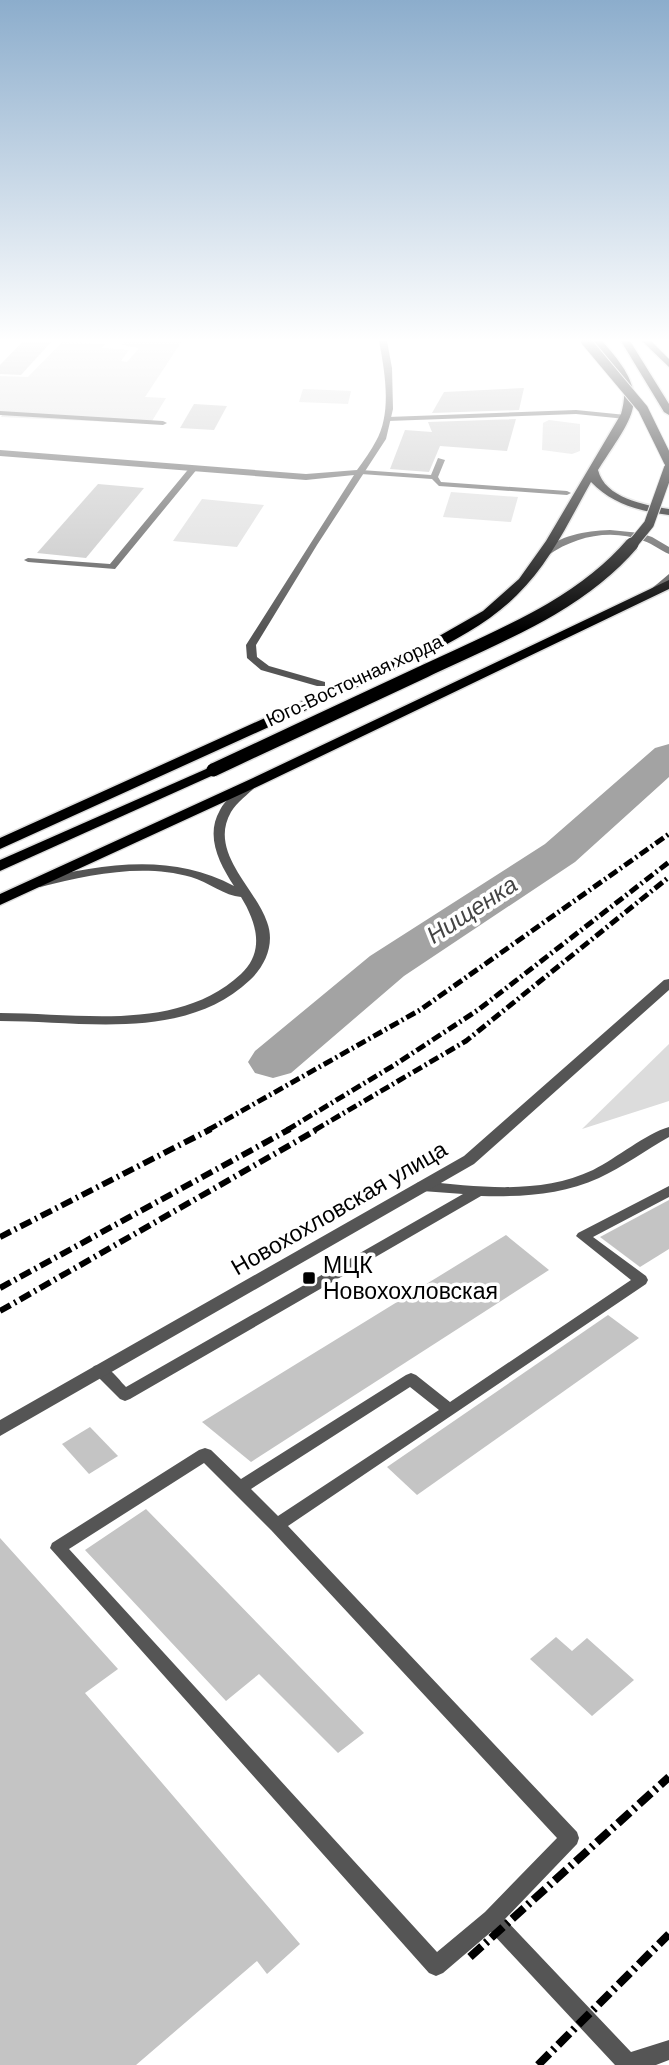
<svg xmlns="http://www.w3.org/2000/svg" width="669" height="2065" font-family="Arial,sans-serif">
	<rect width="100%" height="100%" fill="#fff"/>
	<g fill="#dcdcdc">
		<polygon points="126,341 182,341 145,397 166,398 152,421 113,419 111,422 1,417 4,412 0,412 0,376 28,377 62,342 105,344 102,348 129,350 121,361 127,362 139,348 122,345"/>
		<polygon points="303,389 304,389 351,391 348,404 299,402"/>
		<polygon points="549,420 580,424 580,451 572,454 542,450 543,423"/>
		<polygon points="451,492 518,497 511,522 443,517"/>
		<polygon points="202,499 264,505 237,547 173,541"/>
		<polygon points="669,1044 669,1101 582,1129"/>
	</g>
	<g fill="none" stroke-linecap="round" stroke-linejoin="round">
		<polygon fill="#a3a3a3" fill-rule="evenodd" points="669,744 669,777 575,862 404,976 291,1073 273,1078 255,1073 248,1062 255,1051 370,956 545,844 655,748"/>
	</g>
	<g fill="#c4c4c4">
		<polygon points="23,341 52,341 21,375 0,374 0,365"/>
		<polygon points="524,388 519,410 432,413 444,392"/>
		<polygon points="194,404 227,406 214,430 180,428"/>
		<polygon points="516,419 507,451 440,446 429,472 390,469 405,430 432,432 428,422"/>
		<polygon points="98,484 144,488 86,558 37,553"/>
		<polygon points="669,1200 669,1249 640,1267 600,1237"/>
		<polygon points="506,1235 549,1270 251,1462 202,1422"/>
		<polygon points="608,1315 639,1338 417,1495 387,1467"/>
		<polygon points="90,1427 118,1456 89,1474 62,1444"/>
		<polygon points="146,1509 195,1559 364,1733 338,1753 259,1674 226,1701 85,1550"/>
		<polygon points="0,1538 118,1669 85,1693 300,1944 267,1974 257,1961 136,2065 0,2065"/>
		<polygon points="556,1637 572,1651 587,1638 634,1680 592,1716 530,1659"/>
	</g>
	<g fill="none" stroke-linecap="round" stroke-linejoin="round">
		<g stroke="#dbdbdb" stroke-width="3">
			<g id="primary">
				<path d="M593,341h9c52,57 33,71 -4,129 7,28 46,35 71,39v6c-30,-4 -57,-11 -78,-33 -22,39 -41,81 -74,113 -27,27 -61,44 -94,62l-423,192v-11l413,-187 70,-40 36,-32 27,-38 75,-127c11,-38 -9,-46 -28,-73z"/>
				<polygon points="621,341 630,341 669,404 669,415 664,412"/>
				<polygon points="642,341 651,341 669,359 669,367"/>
				<polygon points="669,580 669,589 263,784 0,905 0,894 253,778"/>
				<polygon points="213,766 220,770 218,773 0,871 0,860"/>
			</g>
		</g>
		<g fill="#555" fill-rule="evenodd">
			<polygon points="576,410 626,415 630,417 626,419 576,414 388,421 384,419 388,417"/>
			<polygon points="0,411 163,421 167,423 163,425 0,415"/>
			<polygon points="438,458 445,460 438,477 441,482 567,491 571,493 567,495 439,486 432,479 361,474 357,472 361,470 431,475"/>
			<polygon points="191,466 198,468 115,569 28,562 24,560 28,558 110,564"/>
			<path d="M669,1127v10c-23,13 -46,30 -70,41 -37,17 -77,19 -118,18l-351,203 -5,2 -5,-2 -29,-29 3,-4c13,-4 23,12 32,21l337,-193 -41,-3 -5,-2 -2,-3 2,-3 5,-2c57,6 118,14 171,-11 24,-12 52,-36 76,-43z"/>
			<path d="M669,1186v11l-76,40 53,39 2,4 -2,4 -358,242 289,306 2,6 -2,6 -72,75 126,133 38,-12v20l-13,5h-41l-124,-133 -48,41 -7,3 -7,-3 -379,-425 2,-5 147,-93 6,-2 6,2 30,29 165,-104 5,-2 5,2 34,27 181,-122 -55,-44 2,-3zM410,1387l29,23 -161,106 -27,-27zM204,1463l67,67 286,308 -72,74 -48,40 -368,-403z"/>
		</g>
		<path fill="#555" fill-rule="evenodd" d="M379,341h8l5,27 1,41 -7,30 -69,106 -61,100 1,12 12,9 56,16v4h-8l-56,-16 -14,-12 -1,-13 108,-170 -48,5 -306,-24v-6l306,24 51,-4c7,-10 14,-19 19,-29 16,-28 9,-69 3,-100z"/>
		<g fill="#555" fill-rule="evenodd">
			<path d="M610,530l30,3 12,4 17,10v7c-9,-4 -16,-10 -25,-13 -33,-13 -68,-5 -96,14l-8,-2c20,-18 44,-22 70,-23z"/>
			<polygon points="669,574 669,582 656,594 650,594 650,590"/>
			<path d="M251,782l6,3c-8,9 -20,17 -26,27 -23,40 24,75 36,110 8,21 -1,43 -17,58 -66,62 -167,41 -250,41v-8c80,0 177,20 241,-39 24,-22 16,-51 0,-77 -16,-1 -33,-15 -50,-20 -49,-14 -103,-2 -151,10l-6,-4 2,-3c65,-16 136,-28 198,6 -15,-23 -29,-50 -14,-76 5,-11 19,-19 27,-27z"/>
			<polygon points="669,979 669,990 474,1164 0,1436 0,1420 464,1156 664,980"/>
		</g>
		<use href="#primary" fill="#000" fill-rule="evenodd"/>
		<g stroke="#000" stroke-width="5" stroke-dasharray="10 3.5 2 3.5" stroke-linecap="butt">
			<polyline points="208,1130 420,1010 669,834"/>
			<polyline points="287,1130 396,1064 478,1010 669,862"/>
			<polyline points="315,1130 466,1041 669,877"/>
		</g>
		<g stroke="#000" stroke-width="6" stroke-dasharray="12 4.5 2 4.5" stroke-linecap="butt">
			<polyline points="0,1237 211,1129"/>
			<polyline points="0,1288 290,1129"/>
			<polyline points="0,1311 318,1129"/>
		</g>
		<g stroke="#000" stroke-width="8" stroke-dasharray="16 5 2.5 5" stroke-linecap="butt">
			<polyline points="470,1957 669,1777"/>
			<polyline points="538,2065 669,1934"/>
		</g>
		<g stroke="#dbdbdb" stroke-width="12" stroke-linecap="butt">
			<g id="primary-bridge-far1">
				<polyline points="586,341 643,409 669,462"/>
				<polyline points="631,546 649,524 669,468"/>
			</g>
		</g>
		<g stroke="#dbdbdb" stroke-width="16" stroke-linecap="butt">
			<path id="primary-bridge" d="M213,770c71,-33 141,-66 212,-99 72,-34 154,-65 207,-127"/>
		</g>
		<use href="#primary-bridge-far1" stroke="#000" stroke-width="10"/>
		<use href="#primary-bridge" stroke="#000" stroke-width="13"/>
	</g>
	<linearGradient id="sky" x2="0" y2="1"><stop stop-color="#8cadcc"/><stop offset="0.54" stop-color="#fff"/><stop offset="1" stop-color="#fff" stop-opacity="0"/></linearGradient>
	<rect width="669" height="630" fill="url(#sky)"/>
	<rect fill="#000" stroke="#fff" stroke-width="2.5" x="302" y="1271" width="14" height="14" rx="3.5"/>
	<g text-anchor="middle" stroke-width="7" stroke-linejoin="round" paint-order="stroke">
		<g font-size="19" fill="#000" stroke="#fff">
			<text transform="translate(354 680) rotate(-25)" y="7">Юго-Восточная хорда</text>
		</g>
		<g font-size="23" fill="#000" stroke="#fff">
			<text transform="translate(339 1208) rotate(-30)" y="8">Новохохловская улица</text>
		</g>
		<g font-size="23" fill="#000" stroke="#fff" text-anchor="start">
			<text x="323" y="1273">МЦК<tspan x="323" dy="26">Новохохловская</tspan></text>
		</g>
		<g font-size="24" font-style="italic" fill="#444" stroke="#fff">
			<text transform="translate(472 910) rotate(-33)" y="8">Нищенка</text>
		</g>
	</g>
</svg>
